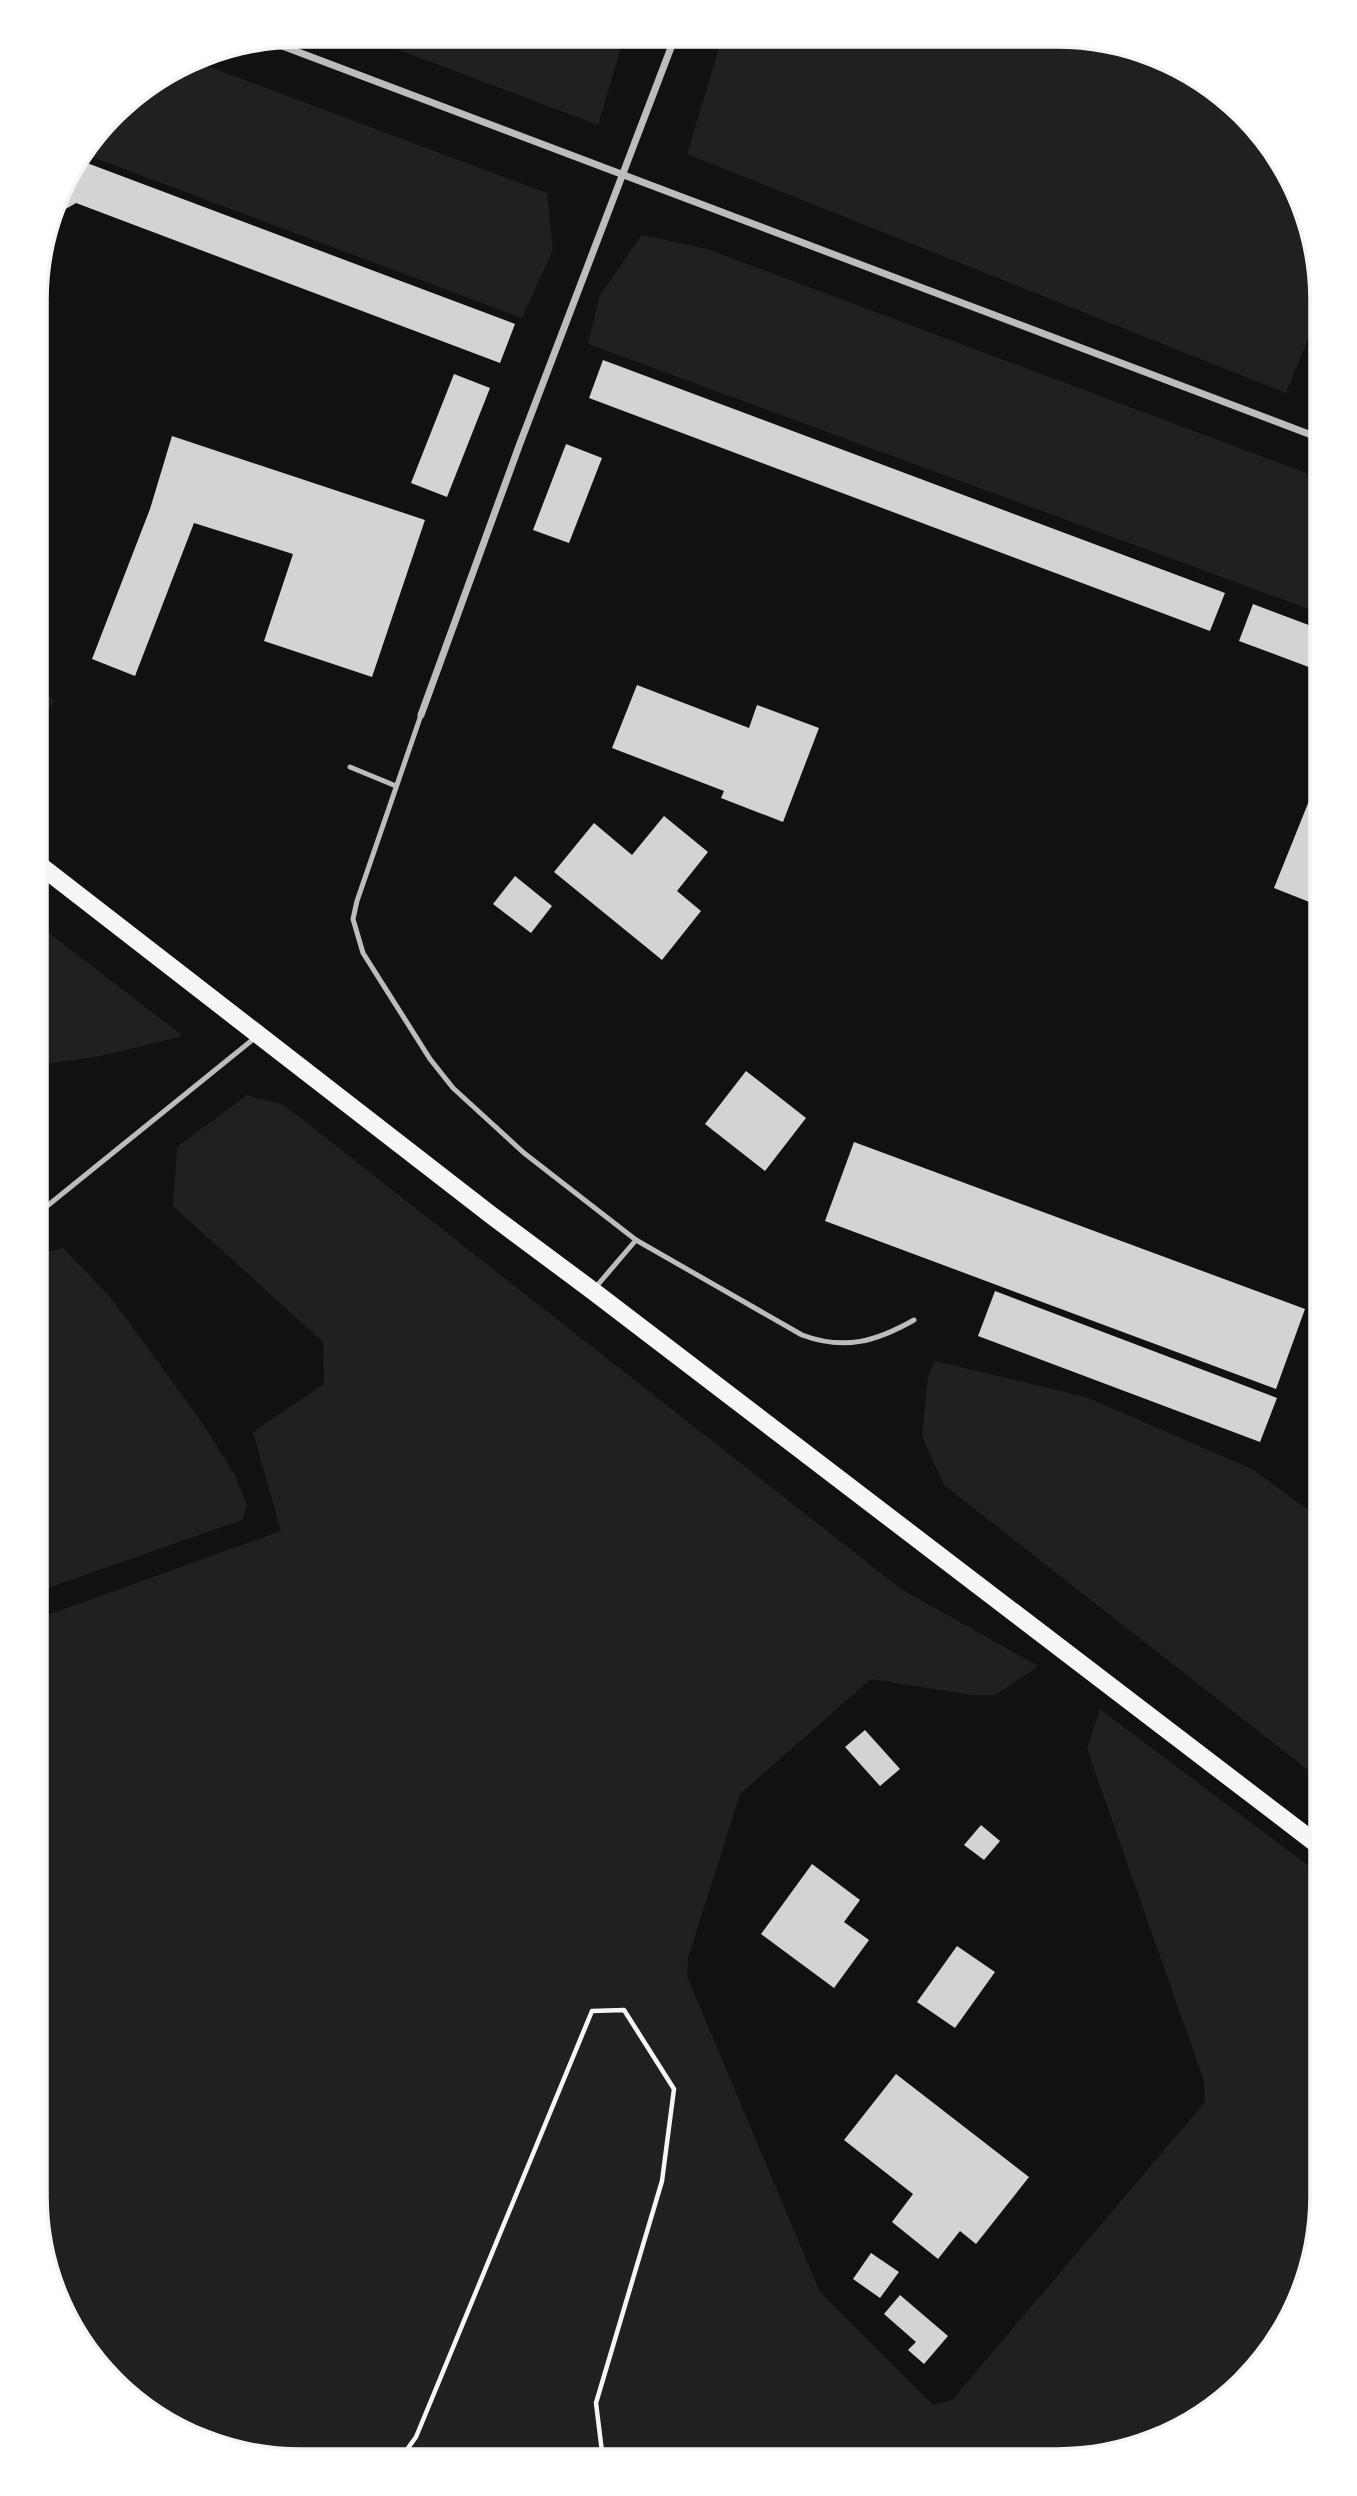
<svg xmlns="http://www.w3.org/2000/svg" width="1357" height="2496" font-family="'Open Sans',sans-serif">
	<rect width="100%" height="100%" fill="#111"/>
	<g fill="#202020">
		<polygon points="359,35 624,37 598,125"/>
		<polygon points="722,38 1108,40 1174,62 1232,100 1277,152 1308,214 1322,304 1286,393 687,154"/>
		<polygon points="191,60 547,193 553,250 522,318 84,154 125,101"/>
		<polygon points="642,235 707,249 1322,479 1322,614 588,344 600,295"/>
		<polygon points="37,683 54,701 37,726"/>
		<polygon points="36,923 183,1036 101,1056 45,1064 36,1059"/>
		<polygon points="247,1095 284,1105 901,1589 1038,1666 996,1695 971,1695 871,1679 740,1794 688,1958 687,1976 820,2292 933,2405 952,2400 1205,2102 1204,2081 1087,1749 1100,1709 1322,1876 1321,2214 1302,2297 1267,2358 1205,2416 1143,2447 1057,2461 265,2459 198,2441 125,2396 80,2344 49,2282 35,2196 36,1619 281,1531 253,1432 324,1384 323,1342 173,1206 177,1147"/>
		<polygon points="63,1248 111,1298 201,1421 235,1475 247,1505 242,1520 36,1592 36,1255"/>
		<polygon points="935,1361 1086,1397 1252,1469 1322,1520 1322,1781 944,1485 922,1436 928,1377"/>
	</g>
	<g fill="#d3d3d3">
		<polygon points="79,160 515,324 500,363 76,203 52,217 62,182"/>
		<polygon points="603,360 1225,593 1210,631 589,398"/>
		<polygon points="454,374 490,388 447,497 411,483"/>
		<polygon points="172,436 425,520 372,677 264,641 293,554 194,523 135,676 92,659 150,509"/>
		<polygon points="566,444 602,458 569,543 533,530"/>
		<polygon points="1253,604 1322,630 1322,672 1239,641"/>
		<polygon points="637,685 749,728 757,705 819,728 783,822 721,798 724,791 612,748"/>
		<polygon points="1317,781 1322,783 1322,907 1274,888"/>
		<polygon points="664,816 708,852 677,891 701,911 662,960 554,872 594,823 632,855"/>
		<polygon points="515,876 552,906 531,933 493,904"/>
		<polygon points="746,1071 806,1118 765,1171 705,1124"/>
		<polygon points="854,1142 1305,1309 1276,1389 825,1221"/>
		<polygon points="995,1291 1277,1398 1260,1442 978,1336"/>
		<polygon points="865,1730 900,1769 880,1786 845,1747"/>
		<polygon points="981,1825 1000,1841 984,1860 964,1845"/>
		<polygon points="812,1864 860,1900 844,1922 869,1940 834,1988 761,1934"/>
		<polygon points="957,1946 995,1972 955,2028 917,2002"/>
		<polygon points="896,2074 1029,2177 976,2244 960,2231 938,2259 892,2222 913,2194 844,2140"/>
		<polygon points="871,2253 899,2272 880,2298 853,2279"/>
		<polygon points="900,2295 948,2336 924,2364 908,2350 916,2342 884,2314"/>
	</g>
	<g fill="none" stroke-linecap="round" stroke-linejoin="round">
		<polyline stroke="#f5f5f5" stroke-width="4.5" points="400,2459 416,2437 592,2011 624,2010 674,2089 662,2181 596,2403 603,2460"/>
		<g stroke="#bcbcbc" stroke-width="5">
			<polyline points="421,715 357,901 353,919 363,953 430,1059 453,1088 524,1153 636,1240"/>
			<polyline points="350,767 396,786"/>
			<polyline points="36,1215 256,1037"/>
			<path d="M595,1288l41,-48 166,95c43,16 75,6 112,-15"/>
		</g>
		<g stroke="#bcbcbc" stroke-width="7">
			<polyline points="269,41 1322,439"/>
			<polyline points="1314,435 1322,413"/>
			<polyline points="421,715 519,446 675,37"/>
		</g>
		<polyline stroke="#f5f5f5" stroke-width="18" points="37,863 491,1215 593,1291 1322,1848"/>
	</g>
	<path d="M0 0H1357V2496H0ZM300 47H1057A253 253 0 0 1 1310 300V2196A253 253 0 0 1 1057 2449H300A253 253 0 0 1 47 2196V300A253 253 0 0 1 300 47Z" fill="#fff" fill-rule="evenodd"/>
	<path fill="none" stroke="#f5f5f5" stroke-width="3.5" d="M300 47H1057A253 253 0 0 1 1310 300V2196A253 253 0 0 1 1057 2449H300A253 253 0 0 1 47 2196V300A253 253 0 0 1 300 47Z"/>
</svg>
